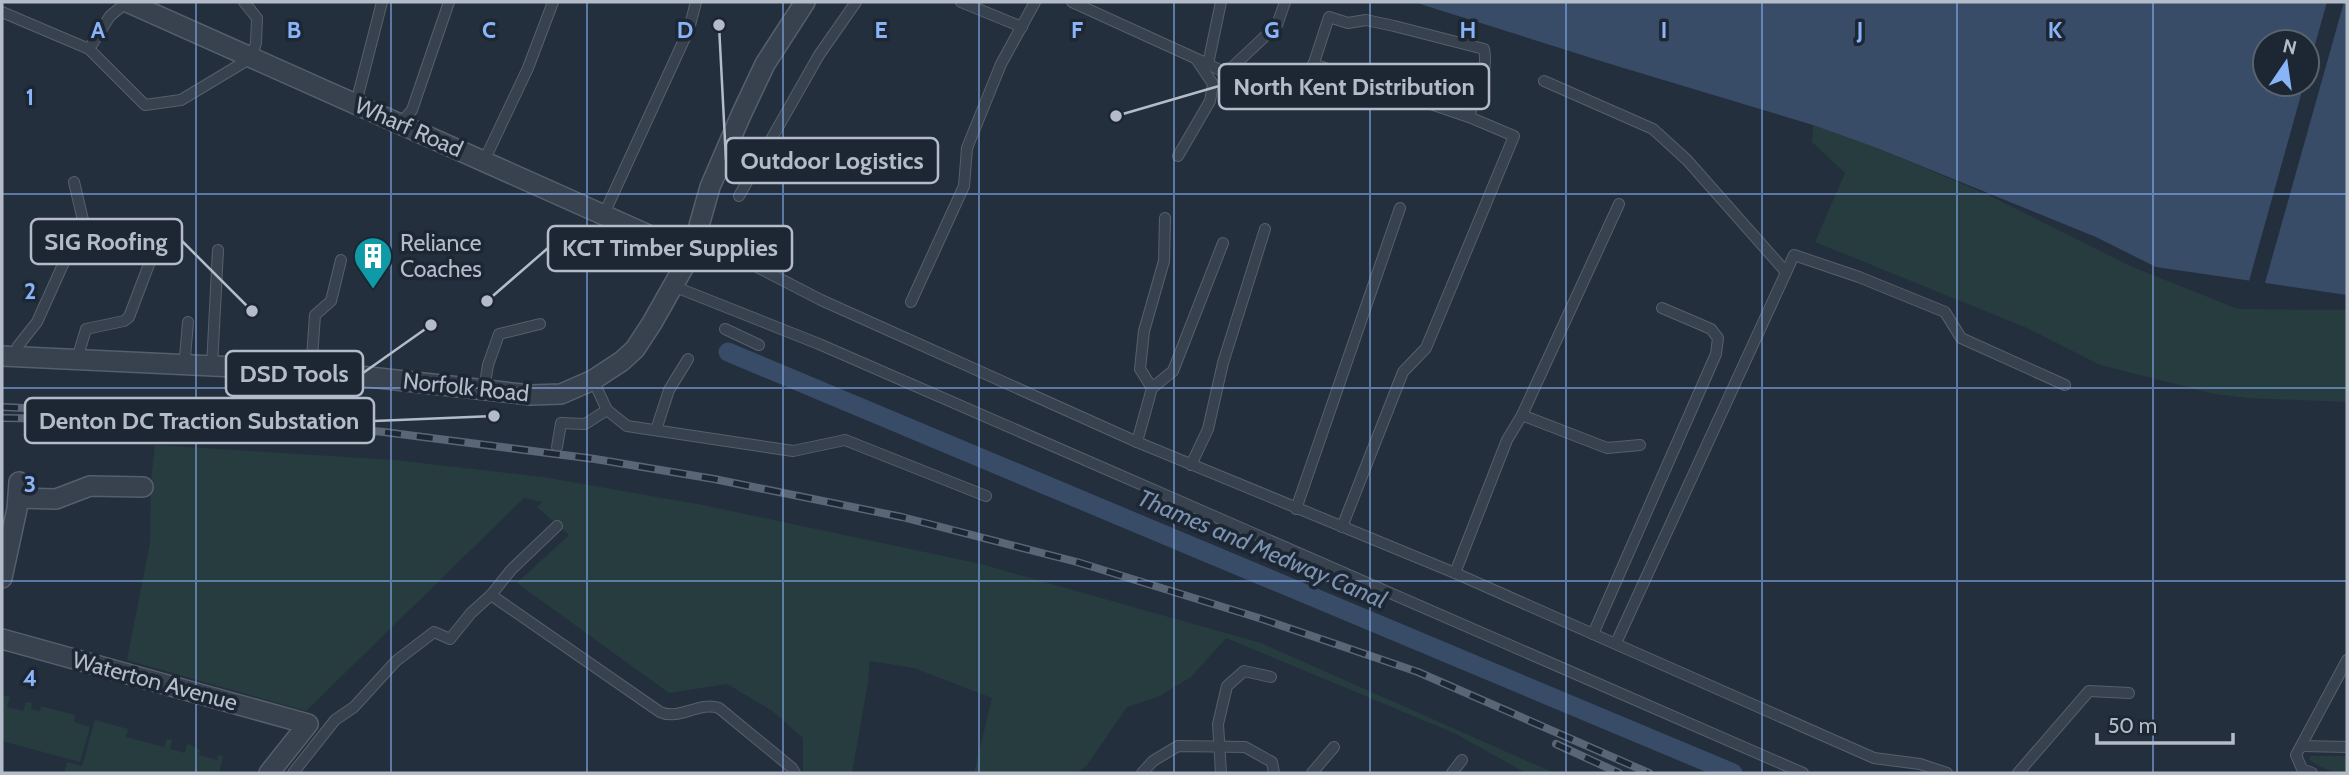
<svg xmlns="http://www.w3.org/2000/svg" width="2349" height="775" font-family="Cabin,sans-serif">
	<rect width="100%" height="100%" fill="#242f3e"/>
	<g fill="#263c3f">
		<polygon points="1813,125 1877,148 1986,194 2130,266 2238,309 2347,310 2347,402 2247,398 2215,394 2100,365 2027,328 1815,242 1845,173 1812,142"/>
		<polygon points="155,445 395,460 543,477 703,505 981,564 1261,643 1554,773 1526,773 1456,734 1226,638 1191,677 1158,697 1127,707 1087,765 1077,773 974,773 992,698 914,668 870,661 868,682 852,773 803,773 803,738 771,710 727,684 669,693 517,583 569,535 537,507 542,502 524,498 306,711 127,660 150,543 151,481"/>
		<polygon points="2,695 10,697 7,707 23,711 26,702 32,703 31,709 40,711 41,706 75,715 74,722 90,727 80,762 2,741"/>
		<polygon points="95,720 128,729 126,737 164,747 167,739 172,740 170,749 185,753 187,743 200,750 199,755 217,760 218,755 223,756 219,773 64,773 67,762 82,766"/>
		<path d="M2311,756h36v17c-13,0 -28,-5 -38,-14z"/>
	</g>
	<path fill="#394c67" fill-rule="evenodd" d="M1414,2h933v293l-191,-28 -60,-30 -219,-89 -64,-23 -196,-59zM2265,42h42v42h-42z"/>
	<polygon fill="#242f3e" points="2327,2 2344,2 2265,283 2249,281 2304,84 2307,84 2307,73"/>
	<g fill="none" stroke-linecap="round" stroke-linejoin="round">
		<polyline stroke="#394c67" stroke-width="19" points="728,352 1733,773"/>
		<g stroke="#565f6c" stroke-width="12">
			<g id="lane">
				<polyline points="961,2 1022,27"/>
				<polyline points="1072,2 1208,64 1221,2"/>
				<polyline points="2,12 89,49 145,105 181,100 251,58 256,43 257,18 244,2"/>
				<polyline points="89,49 110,16 127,2"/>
				<path d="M1208,64l57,29 23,2 19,-11 22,-67 19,6 18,-3 28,6 90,23c5,24 -9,45 -15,68"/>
				<polyline points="1313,64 1469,117 1514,136 1426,348 1403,372 1342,527"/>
				<polyline points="1226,73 1277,25 1285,2"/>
				<polyline points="1544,81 1653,129 1687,160 1786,272"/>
				<polyline points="356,103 382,2"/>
				<polyline points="401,123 412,110 449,2"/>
				<polyline points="1178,156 1210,101 1213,84 1196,59"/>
				<polyline points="484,161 528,68 553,2"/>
				<polyline points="739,196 819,55 856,2"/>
				<polyline points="604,214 689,29 696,2"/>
				<polyline points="697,238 730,253 821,300 1137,442 1455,573 1874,758 1920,764 1947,773"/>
				<polyline points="673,286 819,344 1803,773"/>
				<polyline points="911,302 964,186 967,148 1001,64 1035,2"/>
				<polyline points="725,329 759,345"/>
				<polyline points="16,356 18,346 37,322 83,220 74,182"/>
				<polyline points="77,359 86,329 124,321 129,317 159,238"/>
				<polyline points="181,365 185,357 188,322"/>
				<polyline points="212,366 218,250"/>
				<polyline points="311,373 315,315 331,301 341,260"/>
				<polyline points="593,380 607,410 627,426 793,451 845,440 986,496"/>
				<polyline points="1152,388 1173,371 1223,243"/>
				<polyline points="484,390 488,365 499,334 540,324"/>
				<polyline points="1522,415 1607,448 1640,445"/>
				<polyline points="656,430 669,390 688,359"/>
				<polyline points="1137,442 1152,388 1140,369 1144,331 1164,261 1165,218"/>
				<polyline points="557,447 561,423 585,424 607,410"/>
				<polyline points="1191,465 1208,429 1223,363 1265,229"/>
				<polyline points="1296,509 1400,208"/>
				<polyline points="1455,573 1507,440 1522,415 1619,204"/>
				<polyline points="491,595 511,570 557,526"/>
				<polyline points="1593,634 1716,354 1718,338 1711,329 1662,308"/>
				<polyline points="1616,643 1794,255 1859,277 1945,312 1961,338 2065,385"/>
				<polyline points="2302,746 2347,747"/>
				<path d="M293,773l42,-53 19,-13 42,-46 38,-29 16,7 21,-26 20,-18 169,117c19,9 39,-11 59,-4l73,60 3,5"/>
				<polyline points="1142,773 1153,761 1178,746 1245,747 1272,762 1274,773"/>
				<polyline points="1221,773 1218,724 1227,686 1244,671 1271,677"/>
				<polyline points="1312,773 1334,747"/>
				<polyline points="1452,773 1462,760"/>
				<polyline points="2018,773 2089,691 2129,693"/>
				<polyline points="2312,773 2302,769 2296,755 2347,660"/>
			</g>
		</g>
		<g stroke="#565f6c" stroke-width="22">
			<g id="street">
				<polyline points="127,2 691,254"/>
				<polyline points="2,356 235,367 369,377 531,395 561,394 593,380 622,361 635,349 652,323 691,254 710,187 741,115 765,64 805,2"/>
				<polyline points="18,498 56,499 90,486 143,487"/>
				<polyline points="2,578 17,509 19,482"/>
				<polyline points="2,639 308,724 269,773"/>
			</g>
		</g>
		<use href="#lane" stroke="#38414e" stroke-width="10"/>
		<use href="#street" stroke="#38414e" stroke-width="19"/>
		<g stroke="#5a6575" stroke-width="8">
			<g id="rail">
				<polyline points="2,407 193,415 384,432 595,459 714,479 902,517 1077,562 1262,619 1418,672 1649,773"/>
				<polyline points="2,418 86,419"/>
				<polyline points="1556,744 1619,773"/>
			</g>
		</g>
		<use href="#rail" stroke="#1d2633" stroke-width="5" stroke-dasharray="16" stroke-linecap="butt"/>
	</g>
	<path fill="none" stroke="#8ab4f8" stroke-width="2" stroke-opacity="0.55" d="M196,2v771M391,2v771M587,2v771M783,2v771M979,2v771M1174,2v771M1370,2v771M1566,2v771M1762,2v771M1957,2v771M2153,2v771M2,194h2345M2,388h2345M2,581h2345"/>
	<defs>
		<g id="building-pin" transform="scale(2.0125)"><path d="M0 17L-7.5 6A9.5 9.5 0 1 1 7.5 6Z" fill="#0f9aa8" stroke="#1d2633"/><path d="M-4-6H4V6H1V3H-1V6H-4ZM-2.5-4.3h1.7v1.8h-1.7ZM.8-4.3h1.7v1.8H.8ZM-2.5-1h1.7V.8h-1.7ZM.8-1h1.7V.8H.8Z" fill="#fff"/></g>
	</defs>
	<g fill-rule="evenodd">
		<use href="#building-pin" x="373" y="256"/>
	</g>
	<g text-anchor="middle" stroke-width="7" stroke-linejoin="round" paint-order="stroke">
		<g font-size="23" fill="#b4bcc9" stroke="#1d2633">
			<text transform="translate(409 127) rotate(24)" y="8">Wharf Road</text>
			<text transform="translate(466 387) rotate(6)" y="8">Norfolk Road</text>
			<text transform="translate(155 681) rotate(15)" y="8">Waterton Avenue</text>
		</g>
		<g font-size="23" fill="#b4bcc9" stroke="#1d2633" text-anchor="start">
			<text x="400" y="251">Reliance<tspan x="400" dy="26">Coaches</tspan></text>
		</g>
		<g font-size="24" font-style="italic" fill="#7c92b1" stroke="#1d2633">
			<text transform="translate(1262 549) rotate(23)" y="8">Thames and Medway Canal</text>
		</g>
	</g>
	<g font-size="23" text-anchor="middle" font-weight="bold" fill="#8ab4f8" stroke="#1d2633" stroke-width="7" stroke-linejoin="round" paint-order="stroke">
		<text x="98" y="38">A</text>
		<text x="294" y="38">B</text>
		<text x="489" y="38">C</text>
		<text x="685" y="38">D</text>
		<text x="881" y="38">E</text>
		<text x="1077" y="38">F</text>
		<text x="1272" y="38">G</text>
		<text x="1468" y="38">H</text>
		<text x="1664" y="38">I</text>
		<text x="1860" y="38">J</text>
		<text x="2055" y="38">K</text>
		<text x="30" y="105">1</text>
		<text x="30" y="299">2</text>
		<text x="30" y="492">3</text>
		<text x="30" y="686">4</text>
	</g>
	<path fill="none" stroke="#b4bcc9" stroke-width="2.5" d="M1116 116L1219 86M719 25L726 160M252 311L182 241M487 301L548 248M431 325L363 373M494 416L374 421"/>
	<g fill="#b4bcc9" stroke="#1d2633" stroke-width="2.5">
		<circle cx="1116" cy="116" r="7"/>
		<circle cx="719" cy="25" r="7"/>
		<circle cx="252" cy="311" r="7"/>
		<circle cx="487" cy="301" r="7"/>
		<circle cx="431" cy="325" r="7"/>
		<circle cx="494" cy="416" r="7"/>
	</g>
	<g fill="#1d2633" stroke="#b4bcc9" stroke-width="2.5">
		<rect x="1219" y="64" width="270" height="45" rx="7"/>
		<rect x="726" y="138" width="212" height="45" rx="7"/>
		<rect x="31" y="219" width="151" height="45" rx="7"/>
		<rect x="548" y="226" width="244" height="45" rx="7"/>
		<rect x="226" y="351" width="137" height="45" rx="7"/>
		<rect x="25" y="398" width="349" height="45" rx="7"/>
	</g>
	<g font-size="24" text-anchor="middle" font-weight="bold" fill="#b4bcc9">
		<text x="1354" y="95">North Kent Distribution</text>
		<text x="832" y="169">Outdoor Logistics</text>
		<text x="106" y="250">SIG Roofing</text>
		<text x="670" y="256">KCT Timber Supplies</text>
		<text x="294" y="382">DSD Tools</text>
		<text x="199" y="429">Denton DC Traction Substation</text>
	</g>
	<rect width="2349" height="775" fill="none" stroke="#b4bcc9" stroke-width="7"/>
	<g transform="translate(2286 63) rotate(13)"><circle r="33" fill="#1d2633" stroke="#59626f" stroke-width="2"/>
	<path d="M0-5L12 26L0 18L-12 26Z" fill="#8ab4f8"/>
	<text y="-10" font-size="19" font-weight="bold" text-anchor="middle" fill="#b4bcc9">N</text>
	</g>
	<path d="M2097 733v10h136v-10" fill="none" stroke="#b4bcc9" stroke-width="3.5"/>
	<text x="2108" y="733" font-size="21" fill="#b4bcc9" stroke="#1d2633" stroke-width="5" paint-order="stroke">50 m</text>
</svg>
